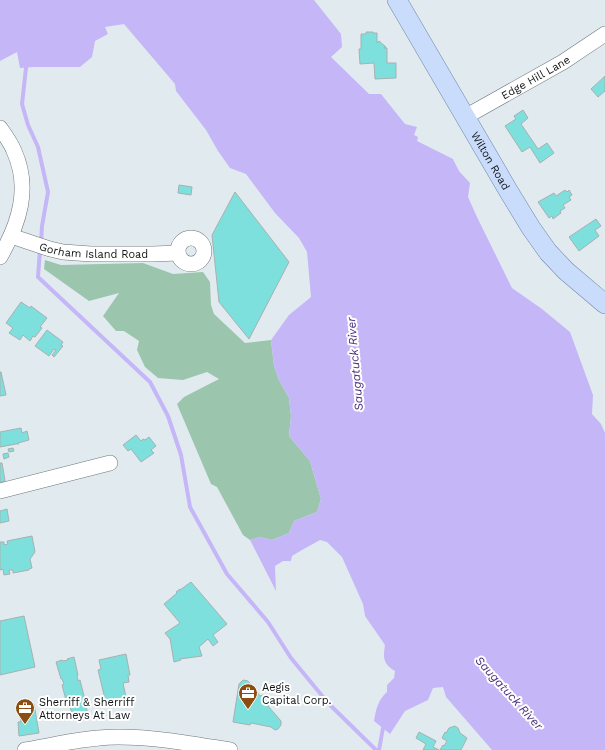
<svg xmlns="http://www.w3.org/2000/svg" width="605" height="750" font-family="'Work Sans',sans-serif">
	<rect width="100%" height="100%" fill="#e1ebef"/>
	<polygon fill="#9cc5ad" points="45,260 61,265 143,263 173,274 203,272 210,282 211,305 214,314 245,343 271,340 274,366 279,380 289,398 291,416 289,436 310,461 321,499 317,512 294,521 289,533 272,540 260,537 250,540 243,535 217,487 211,484 177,404 184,397 219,379 207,372 183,380 158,378 145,367 137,350 139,341 124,331 116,331 103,316 119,293 89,301 44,269"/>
	<path fill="#c5b6f7" d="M0,0h314l27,34 1,13 -11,10 35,34 3,3h12l24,30 12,3 -3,8 4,2 -1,4 36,18 6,12 11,12 -2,14 9,20 35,71 30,21 28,23 23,63 -1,19 9,10 4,9v317h-113l-46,-53 -3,-10 -10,1 -5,12 -23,11 -15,23 -16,-13c2,-12 4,-21 13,-29v-7l7,-7 1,-7c-12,-7 -12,-13 -10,-26l-20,-29 -2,-12 -21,-47 -15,-15 -7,-2 -18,10 -10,6 -1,5h-8l-8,5 1,25 -26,-51 10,-3 12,3 17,-7 5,-12 23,-9 4,-13 -11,-38 -21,-25 2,-20 -2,-18 -10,-18 -5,-14 -3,-26 18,-25 22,-18 -4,-45 -8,-14 -24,-25 -29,-39 -16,-6 -12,-17 -12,-21 -30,-39 -1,-7 -51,-60 -19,3 3,7 -13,7 -3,16 -12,10h-47l-13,1 -3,-16 -17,9z"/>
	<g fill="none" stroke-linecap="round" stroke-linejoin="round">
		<g stroke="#c5b6f7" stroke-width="4">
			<polyline points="27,63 26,68 22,104 28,125 38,147 48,192 42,226 41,243"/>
			<polyline points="40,250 38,277 150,382 168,416 181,455 190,507 227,574 268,622 291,658 328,703 376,750"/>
			<polyline points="379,750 383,728 386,723"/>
		</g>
	</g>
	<g fill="#7ee0dd" stroke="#a6b1b1">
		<polygon points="366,32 373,32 373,33 377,33 377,43 379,41 386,47 384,48 387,48 387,63 396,63 396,78 375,79 374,63 360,64 359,49 361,49 361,34 366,34"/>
		<polygon points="605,76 605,91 598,97 591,89"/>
		<polygon points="523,110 528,118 521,124 538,149 547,143 554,153 540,163 530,147 522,152 505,126 516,119 514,116"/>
		<polygon points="179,185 192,187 191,195 178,193"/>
		<polygon points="565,190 567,192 569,190 572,195 569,197 571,200 563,205 565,208 560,211 561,213 553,219 552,216 549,218 538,202 554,193 556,196"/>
		<polygon points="235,192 289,262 249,339 219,302 212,235"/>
		<polygon points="596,219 601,226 595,230 599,236 579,251 569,237"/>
		<polygon points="21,302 30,308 31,306 47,318 40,327 42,328 35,337 33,336 30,341 23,335 20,340 9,333 13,328 6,323"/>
		<polygon points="47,330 63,342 61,345 63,346 54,357 52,355 56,350 54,349 49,356 35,346"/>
		<polygon points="0,372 1,372 6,395 0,396"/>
		<polygon points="21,428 22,433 27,431 29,440 18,443 19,444 16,444 0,447 0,432"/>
		<polygon points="136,435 141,441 143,439 145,440 149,437 156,446 151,450 154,453 141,462 131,449 128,451 123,445"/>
		<polygon points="13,448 14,451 9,452 8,449"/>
		<polygon points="8,453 9,457 4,459 3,454"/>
		<polygon points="0,463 2,463 5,481 1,482 1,484 0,484"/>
		<polygon points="7,509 9,521 0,523 0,511"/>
		<polygon points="32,536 35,552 30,559 32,568 29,569 29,570 13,573 13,570 9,570 10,574 4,575 3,569 0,570 0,542 4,542 4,545 8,544 7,541"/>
		<polygon points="191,582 227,624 213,635 218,642 213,646 208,639 199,647 202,656 180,659 181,660 174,662 170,638 170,639 165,633 180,623 164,604 177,593 176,592 180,589 180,590"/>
		<polygon points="24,616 35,667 0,675 0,621"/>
		<polygon points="126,654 130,675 128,675 129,682 123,683 127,702 114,704 113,702 106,703 98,670 101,669 99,660"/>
		<polygon points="74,657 78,675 77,675 78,681 80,680 84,696 88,715 75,718 74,714 72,714 69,703 67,704 62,685 64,684 62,679 61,679 56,662 62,660 63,661 68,660 67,659"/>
		<polygon points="243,680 248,681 260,696 264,695 269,697 271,703 268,706 281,721 281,725 278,729 275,730 271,727 251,723 250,725 233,722 239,684"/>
		<polygon points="34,704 39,733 19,736 18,722 21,722 19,710 23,709 23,705"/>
		<polygon points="455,726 458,728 460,733 467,738 461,750 440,750 443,745 444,746 447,741 442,738 445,732 446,733 449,728"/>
		<polygon points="419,732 436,741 433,747 439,750 423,750 426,744 416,738"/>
	</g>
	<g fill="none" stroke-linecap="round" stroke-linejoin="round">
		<g stroke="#6e767a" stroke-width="16">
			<g id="minor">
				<path id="s1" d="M465,117l98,-55 42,-28"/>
				<path d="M0,128c5,7 11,15 14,23 17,37 5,73 -14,106"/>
				<path id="s2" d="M11,236l39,13 13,3 28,2h62l25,-1"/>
				<circle cx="191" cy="251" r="13"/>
				<polyline points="0,491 110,463"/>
				<path d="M25,750c30,-5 62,-13 93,-13 38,0 75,7 112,13"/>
			</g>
		</g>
		<g stroke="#7086aa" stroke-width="20">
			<g id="major">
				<path id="s3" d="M397,0l112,192 22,36 17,24 18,19 39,33"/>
			</g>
		</g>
		<use href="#minor" stroke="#fff" stroke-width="15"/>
		<use href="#major" stroke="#c9dcfc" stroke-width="19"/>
	</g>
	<defs>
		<g id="office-pin" transform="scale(1)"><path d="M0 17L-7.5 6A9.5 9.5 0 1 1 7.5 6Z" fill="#8b4d10" stroke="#fff"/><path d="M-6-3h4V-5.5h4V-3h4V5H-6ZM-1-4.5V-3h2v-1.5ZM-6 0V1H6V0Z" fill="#fff"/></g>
	</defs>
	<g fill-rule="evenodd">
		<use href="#office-pin" x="248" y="693"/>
		<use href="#office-pin" x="25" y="708"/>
	</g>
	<g text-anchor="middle" stroke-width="4" stroke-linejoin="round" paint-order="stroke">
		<g font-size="11" fill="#0f1214" stroke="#fff">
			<text dy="4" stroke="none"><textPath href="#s1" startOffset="81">Edge Hill Lane</textPath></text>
			<text dy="4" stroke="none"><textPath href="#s3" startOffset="186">Wilton Road</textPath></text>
			<text dy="4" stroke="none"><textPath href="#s2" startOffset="85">Gorham Island Road</textPath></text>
		</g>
		<g font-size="11" fill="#0f1214" stroke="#fff" text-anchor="start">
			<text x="262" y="691">Aegis<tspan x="262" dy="13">Capital Corp.</tspan></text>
			<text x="39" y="706">Sherriff &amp; Sherriff<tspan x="39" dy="13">Attorneys At Law</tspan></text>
		</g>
		<g font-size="12" font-style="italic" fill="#4a317c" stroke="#fff">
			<text transform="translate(355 364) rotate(-95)" y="4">Saugatuck River</text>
			<text transform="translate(509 693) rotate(48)" y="4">Saugatuck River</text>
		</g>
	</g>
</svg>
